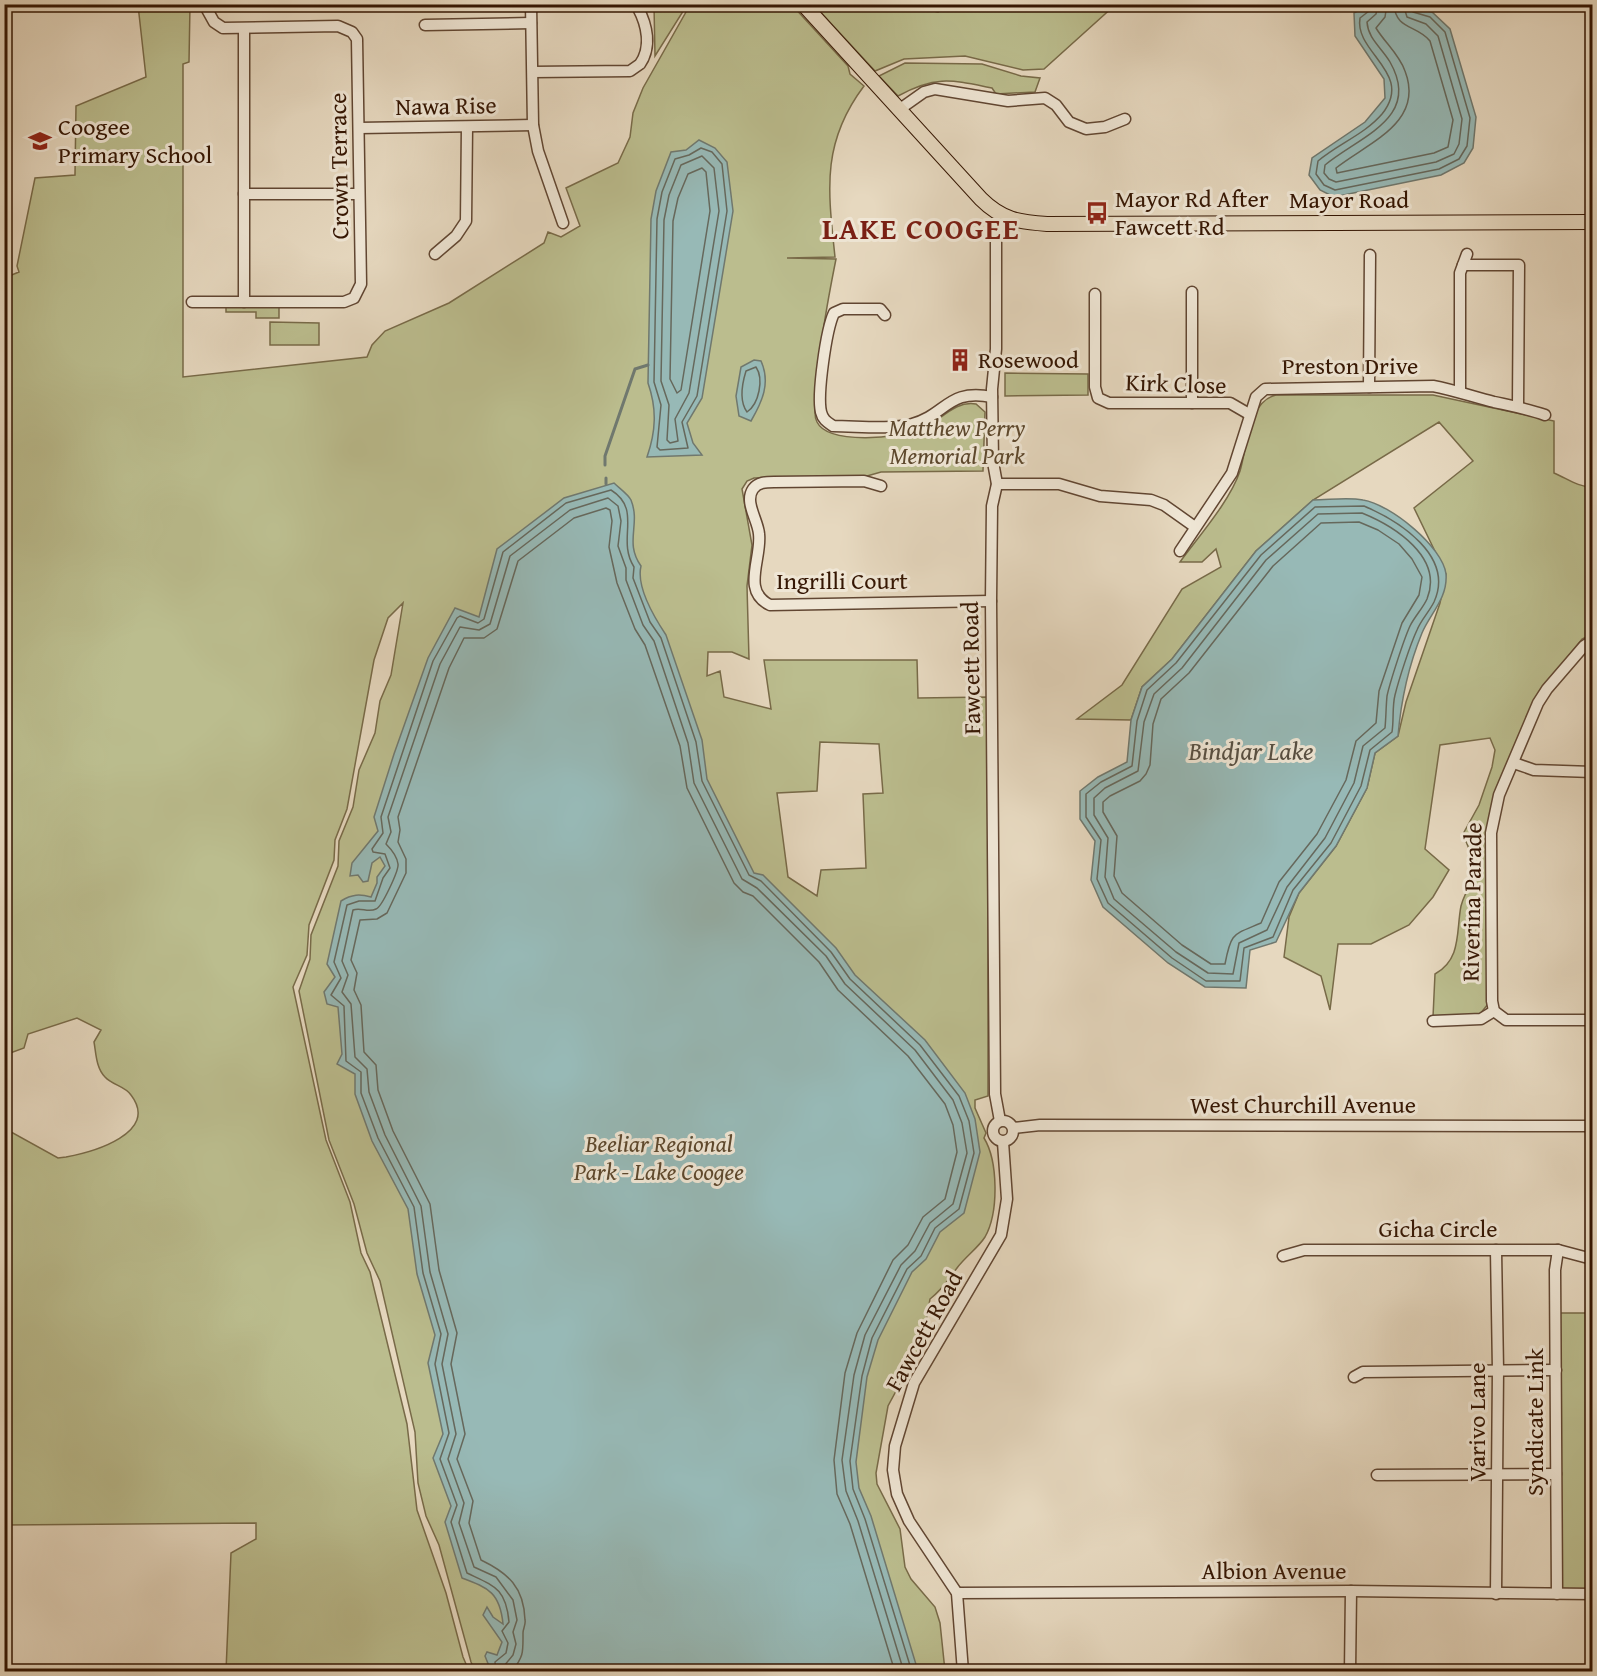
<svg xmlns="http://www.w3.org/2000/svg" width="1597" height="1676" font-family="'Gentium Book Plus',serif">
	<rect width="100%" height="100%" fill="#e6d8bf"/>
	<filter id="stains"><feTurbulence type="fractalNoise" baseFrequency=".00333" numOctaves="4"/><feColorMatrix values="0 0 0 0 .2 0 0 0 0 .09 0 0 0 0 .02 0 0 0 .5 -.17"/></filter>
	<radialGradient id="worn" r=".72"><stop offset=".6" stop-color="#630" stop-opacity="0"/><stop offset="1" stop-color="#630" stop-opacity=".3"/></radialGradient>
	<g fill="#bbbd8e" stroke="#786a48" stroke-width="1.5" fill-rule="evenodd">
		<polygon points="955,4 1115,5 1044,69 1023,70 965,56 904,59 875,71 814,5 905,5 938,12"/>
		<path d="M138,5h52l-1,57 -6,2v313l184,-20 5,-12 13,-14 64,-28 95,-60 4,-11 13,5 19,-11 -14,-38 52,-25 12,-26 3,-24 10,-25 47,-83h102l56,61 2,8 14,12c-43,57 -36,104 -29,171l-48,1 49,1c-9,45 -17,89 -19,135 -1,9 -4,20 0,28 11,23 82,16 103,8 20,-8 34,-30 56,-26l9,8 -2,59 -102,1 -14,4 -113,2 -7,3 -5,8 10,56 -5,41 2,73 -17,-7h-24l-1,24 13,-5 4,26 47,12 -7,-49h153l1,38 70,-1v399l-13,4v8l11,25 -2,5c14,23 15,74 1,99 -7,11 -20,20 -28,31 -9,12 -15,22 -27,31l-7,42 -35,65 -12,67 1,11 23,45 5,38 6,12 24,28 5,16 5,48 -469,1 -5,-10 -32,-117 -13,-29 -8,-33 -3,-51 -35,-151 -13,-28 -13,-49 -25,-64 -30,-149 11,-32 1,-24 27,-69 1,-25 14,-34 6,-37 16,-37 5,-32 11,-26 12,-72 -15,15 -14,42 -27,149 -12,31 -1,20 -25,65 -2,30 -14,32 33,153 24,62 11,51 9,19 37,152 10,86 29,83 17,64 6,14h-243l5,-118 25,-14v-16l-251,2 -1,-397 54,30 8,-1c27,-5 94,-24 65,-62 -6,-9 -19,-10 -26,-18 -9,-9 -9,-24 -11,-35l7,-12 -24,-12 -49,16 -4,14 -19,7 -1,-777 15,-6 -2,-6 18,-88 40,-3 1,-69 70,-29zM820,742l59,2 4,49 -20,1 3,74 -45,2 -4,26 -29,-19 -11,-84 40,-2z"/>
		<polygon points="654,5 687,5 655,56"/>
		<path d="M905,63l77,1 39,12 19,2 -5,14 -39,2 -4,-6c-40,-8 -56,-13 -94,8l-19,-20z"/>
		<polygon points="226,307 279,307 279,318 256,318 256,312 226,312"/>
		<polygon points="270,322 319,323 319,345 270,345"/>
		<polygon points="1005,373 1088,374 1088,395 1005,396"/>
		<path d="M1276,395h157l121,26v52c14,6 24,14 38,14v147l-10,5 -41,52 -48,108 -5,205 -8,10 -47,3 2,-43c27,-15 21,-43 26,-68 3,-12 11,-24 17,-35l-15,-37 16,-29 13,-38 3,-17 -5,-12 -50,7 -15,104 24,21 -16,27 -24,28 -38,19h-33l-8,66 -9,-34 -37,-19 5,-40 10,-24 37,-47 31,-58 8,-35 23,-17 8,-34 34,-99 6,-29 -32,-66 59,-47 -34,-39 -126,78 -57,51 -84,108 -30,28 -11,33 -54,-1 45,-34 60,-96 39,-22 -5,-18 -14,13h-22c19,-26 50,-61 60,-91 7,-23 8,-70 36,-76z"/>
		<polygon points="1555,1313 1592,1313 1592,1594 1557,1594"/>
	</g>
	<g fill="#97b9b6" stroke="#70786e" stroke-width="1.5">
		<polygon points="1396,5 1432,12 1450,29 1476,117 1473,148 1464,163 1441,175 1334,197 1320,190 1309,175 1312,158 1365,122 1385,98 1384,79 1355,36 1354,13 1366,6"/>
		<path d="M699,140l16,8 12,14 6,49 -31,187 -15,25 6,20 9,12 -55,2c9,-26 10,-48 1,-74l3,-164 5,-28 15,-39 15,-2z"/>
		<path d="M754,360l7,1c10,22 1,41 -10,60l-12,-5 -3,-20 5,-29z"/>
		<path d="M614,483c5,5 14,11 17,17 10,25 -7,42 10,66 -5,21 13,51 25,69l36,105 5,39 47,94 9,2 73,73 19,27 70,65 40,53 10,26 5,33 -16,61 -24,19 -14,27 -14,13 -34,68 -11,37 -11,85 3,26 12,28 47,155h-427l-6,-15 2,-4 10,3 5,-13 -19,-27 4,-8 6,10 10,7c-3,-31 -14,-36 -41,-46l-17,-56 6,-16 -18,-48 10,-24 -15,-71 7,-28 -18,-61 -9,-65 -36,-68 -17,-47v-20l-18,-10 5,-10 -4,-47 -11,-3 -3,-12 11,-15 -8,-13 14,-63c11,-7 19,-7 30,-4l6,-14v-6l8,-11 -5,-9 -8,6 -4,18 -5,1 -5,-7 -8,1 2,-13 26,-32 -4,-14 20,-63 34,-96 27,-50 24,9 18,-68 67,-51z"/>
		<path d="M1313,500c16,0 34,-3 50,0 27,4 80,47 83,74 2,24 -16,40 -24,59 -14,34 -21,67 -24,103l-23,17 -8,35 -31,58 -37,47 -23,49 -26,8 -4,38 -41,-1 -37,-24 -65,-56 -12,-27 4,-39 -15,-22v-28l18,-14 29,-15 4,-42 11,-33 30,-28 84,-108z"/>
	</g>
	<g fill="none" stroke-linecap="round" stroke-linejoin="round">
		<g stroke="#66685c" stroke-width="1.5">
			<path d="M1371,4l-2,7 -9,7c-6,35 55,55 22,96 -17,20 -44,30 -64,47l-2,13 8,11 11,5 104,-21 20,-10 8,-13 3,-28 -25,-86 -15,-15 -17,-5 -3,-8"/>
			<path d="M1378,4l-2,10 -9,8c1,17 15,26 23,40 32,56 -30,74 -65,103l-1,8 5,6 7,3 100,-20 18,-8 5,-10 3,-25 -24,-83 -12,-12 -19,-7 -4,-13"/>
			<path d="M1387,4l-2,13 -9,11c9,15 23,26 29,43 20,52 -38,72 -69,97l1,5 97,-20 14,-6 5,-27 -23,-79c-12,-16 -35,-11 -36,-37"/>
			<polygon points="701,148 712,152 722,164 727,211 697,396 682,422 688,448 660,450 657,447 661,405 654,382 657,219 662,192 675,159 689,155"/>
			<polygon points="702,156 714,168 719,211 689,393 675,419 678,441 670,443 667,440 669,405 661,381 664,220 669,195 681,165"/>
			<polygon points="702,168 706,172 710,211 681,390 677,393 670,379 673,221 678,198 688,174"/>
			<path d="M756,367c8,12 3,37 -9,45 -8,-11 -5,-28 -1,-41z"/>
			<path d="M1364,506c35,15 91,50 70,96 -5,10 -13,18 -17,28 -7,15 -18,49 -22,65 -3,12 -1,25 -3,37l-22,18 -9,36 -30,57 -38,47 -20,47 -29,11 -4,33h-34l-34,-23 -64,-55 -11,-24 4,-39 -15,-23v-23l15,-12 31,-16 5,-45 10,-31 29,-27 85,-108 54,-48z"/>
			<path d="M1362,513c32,13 82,44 65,86 -4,9 -12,17 -17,27 -6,13 -20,56 -23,70 -1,10 -1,22 -2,32l-22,18 -9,37 -29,55 -38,49 -20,43 -28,13 -6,31 -25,-1 -32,-21 -62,-53 -9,-22 3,-39 -14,-23v-17l11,-10 33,-17 6,-49 10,-28 28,-26 84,-108 52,-46z"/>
			<path d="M1321,523l38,-1 19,8 21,14 13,15 10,18 -3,18 -17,28 -23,68 -3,32 -20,18 -10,39 -29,54 -38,48 -18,41c-28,12 -30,9 -36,41h-14l-29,-19 -60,-52 -8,-17 3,-40 -14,-24v-10l7,-6 30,-15 6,-7 4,-9 3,-41 8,-25 28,-26 84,-107z"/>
			<path d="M496,1672l-1,-10 11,-9 2,-10 -6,-12 7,-9c-3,-34 -15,-36 -42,-49l-16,-51 6,-17 -17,-46 9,-26 -14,-69 6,-30 -18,-61 -9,-66 -36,-69 -17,-45v-21l-15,-11 -2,-55 -13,-11 10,-17 -7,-16 13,-57 12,-4h16l8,-23 7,-10 -5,-14 -12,-2 -1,-3 11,-16 -2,-16 52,-156 24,-43 3,-2 18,7 6,-4 19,-67 63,-49 45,-13c32,20 5,49 23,77l-1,11 17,44 11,16 35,104 6,39 47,94 12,6 70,71 19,27 70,66 39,51 10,25 5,32 -15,56 -24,19 -14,28 -14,13 -35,69 -10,38 -12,85 3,28 12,30 47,153"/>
			<path d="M503,1672l1,-6 9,-11 3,-11 -3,-12 4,-12 -4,-20 -17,-23 -22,-10 -15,-44 5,-20 -16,-44 8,-25 -14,-70 6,-30 -18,-62 -9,-66 -36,-71 -16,-43 -2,-23 -12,-12 -4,-53 -9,-12 6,-17 -6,-14 11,-51c8,-3 15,3 23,-1 6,-2 23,-39 22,-45 -1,-8 -7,-15 -12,-20l5,-12 -3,-15 52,-153 20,-37 19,3 11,-6 20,-68 60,-46 38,-12 10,8 3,15 -3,25 8,22v12l17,45 11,16 34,102 6,40 48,96 15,9 69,68 19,28 70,66 38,50 9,23 5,30 -14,51 -23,19 -15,28 -14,14 -36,70 -11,40 -12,85 4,31 12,30 46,151"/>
			<path d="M512,1672c12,-17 11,-19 11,-39 0,-4 3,-9 2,-13 -1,-33 -17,-47 -44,-60l-12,-37 4,-22 -16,-42 8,-25 -14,-70 6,-31 -18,-63 -9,-66 -37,-73 -15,-41 -2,-25 -12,-13 -3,-47 -7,-15 3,-17 -6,-13 9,-40 17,-1 10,-6 19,-40v-14l-8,-17 2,-12 -2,-13 51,-149 15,-30h20l13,-9 21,-68 56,-43 32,-10 4,2 2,11 -3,26 8,36 18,46 10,16 35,101 7,42 47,95 9,9 10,4 66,66 19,28 70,66 37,48 8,21 4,27 -12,47 -22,18 -15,28 -15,15 -36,73 -12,40 -11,87 3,34 13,30 45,148"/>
		</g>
		<g stroke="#70786e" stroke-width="3">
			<polyline points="605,465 605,456 635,369 648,365"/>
			<polyline points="606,478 606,484"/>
		</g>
		<g stroke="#614632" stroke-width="13">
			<g id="minor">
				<polyline points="531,4 533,125 538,151 563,223"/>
				<polyline points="425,25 531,23"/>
				<path d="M533,72l97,-1 10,-7c12,-17 7,-39 -2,-56"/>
				<polyline points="900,109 924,92 935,89 1008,101 1045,98 1056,105 1069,122 1086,129 1105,127 1125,119"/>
				<polyline points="359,128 533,125"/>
				<polyline points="244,194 359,194"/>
				<polyline points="435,254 456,236 466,221 467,127"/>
				<polyline points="1463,265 1519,265 1518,405"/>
				<polyline points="1192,292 1192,403"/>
				<polyline points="1095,294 1095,387 1098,398 1109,403 1230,403 1249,414"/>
				<polyline points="192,302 344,302 354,298 361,284 357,39 352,32 338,26 223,28 214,22 204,4"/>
				<polyline points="244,302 244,29"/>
				<path d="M885,315l-5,-6h-37l-9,4c-8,17 -17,82 -13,99 2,8 6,10 12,14 25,0 55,4 79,-2 34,-9 36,-36 80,-27"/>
				<polyline points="1369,387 1370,255"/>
				<polyline points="1460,391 1460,273 1467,254"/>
				<polyline points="997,484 1059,484 1100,496 1151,500 1164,505 1195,527"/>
				<path d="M881,486l-17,-5 -90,1c-8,0 -16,0 -21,7 -9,13 5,31 6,45 3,25 -18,57 11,71l221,-4"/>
				<path d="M1180,551l52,-78 24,-76 9,-8 168,-3c21,4 41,11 61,16 18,4 34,7 51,13"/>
				<polyline points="1592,641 1584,646 1547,689 1538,703 1499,795 1491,833 1492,1001 1494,1011 1506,1020 1592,1020"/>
				<polyline points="1514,763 1534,770 1592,772"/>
				<polyline points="1592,853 1592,923"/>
				<polyline points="1433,1021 1481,1019 1494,1011"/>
				<circle cx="1003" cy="1131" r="10"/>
				<polyline points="1000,1121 995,1094 991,601 992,506 997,484 993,462 992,389 996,349 996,233 1003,217"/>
				<polyline points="1013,1128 1040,1125 1592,1126"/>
				<polyline points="1283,1256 1304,1250 1558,1250 1592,1259"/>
				<polyline points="1354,1377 1363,1372 1556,1370"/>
				<polyline points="1377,1475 1556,1474"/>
				<polyline points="957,1593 1351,1591 1592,1594"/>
				<polyline points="1496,1594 1498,1370 1496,1250"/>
				<polyline points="1557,1594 1555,1270 1558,1250"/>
				<polyline points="963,1672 957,1593 909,1521 897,1494 893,1470 895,1446 914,1383 1001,1235 1007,1199 1003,1142"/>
				<polyline points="1350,1672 1351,1591"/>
			</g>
		</g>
		<g stroke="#351603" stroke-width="16">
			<path id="major" d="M803,4l178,195c21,21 38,23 66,25l545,-2"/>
		</g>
		<use href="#minor" stroke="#efe6d5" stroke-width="10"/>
		<use href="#major" stroke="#e6d8bf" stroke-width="14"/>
	</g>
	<defs>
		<g id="school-bare" transform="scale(1.8)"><path d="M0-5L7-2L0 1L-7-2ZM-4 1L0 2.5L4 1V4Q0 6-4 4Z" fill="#8f2418" stroke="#efe6d5" stroke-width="2.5" paint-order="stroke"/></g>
		<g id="bus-bare" transform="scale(1.8)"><path d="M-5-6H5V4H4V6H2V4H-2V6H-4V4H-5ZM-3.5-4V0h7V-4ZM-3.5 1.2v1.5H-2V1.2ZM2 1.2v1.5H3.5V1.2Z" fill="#8f2418" stroke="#efe6d5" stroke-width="2.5" paint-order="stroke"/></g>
		<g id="building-bare" transform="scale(1.8)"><path d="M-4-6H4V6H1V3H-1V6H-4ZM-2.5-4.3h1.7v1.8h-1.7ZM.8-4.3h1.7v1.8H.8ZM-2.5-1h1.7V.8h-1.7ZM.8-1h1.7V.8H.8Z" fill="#8f2418" stroke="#efe6d5" stroke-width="2.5" paint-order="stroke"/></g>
	</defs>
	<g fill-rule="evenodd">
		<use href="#school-bare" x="40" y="141"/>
		<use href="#bus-bare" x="1097" y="213"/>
		<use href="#building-bare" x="960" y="360"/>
	</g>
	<g text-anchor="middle" stroke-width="6" stroke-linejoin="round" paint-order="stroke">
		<g font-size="24" fill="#351603" stroke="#efe6d5">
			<text transform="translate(446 106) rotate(-1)" y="8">Nawa Rise</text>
			<text transform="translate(339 166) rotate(-91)" y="8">Crown Terrace</text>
			<text x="1349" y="208">Mayor Road</text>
			<text x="1350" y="374">Preston Drive</text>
			<text transform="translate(1176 384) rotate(2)" y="8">Kirk Close</text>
			<text x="842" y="589">Ingrilli Court</text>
			<text transform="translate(971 668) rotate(-91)" y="8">Fawcett Road</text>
			<text transform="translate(1472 902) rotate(-89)" y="8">Riverina Parade</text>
			<text x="1303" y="1113">West Churchill Avenue</text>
			<text x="1438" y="1237">Gicha Circle</text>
			<text transform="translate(924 1331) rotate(-61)" y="8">Fawcett Road</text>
			<text transform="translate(1477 1422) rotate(-90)" y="8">Varivo Lane</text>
			<text transform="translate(1535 1422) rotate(-90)" y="8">Syndicate Link</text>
			<text x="1274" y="1579">Albion Avenue</text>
		</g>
		<g font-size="24" fill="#351603" stroke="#efe6d5" text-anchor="start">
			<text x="58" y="135">Coogee<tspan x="58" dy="28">Primary School</tspan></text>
			<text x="1115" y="207">Mayor Rd After<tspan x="1115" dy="28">Fawcett Rd</tspan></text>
			<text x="978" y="368">Rosewood</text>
		</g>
		<g font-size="24" font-style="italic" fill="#5d482d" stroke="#efe6d5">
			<text x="957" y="436">Matthew Perry<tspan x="957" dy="28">Memorial Park</tspan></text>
			<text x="659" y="1152">Beeliar Regional<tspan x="659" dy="28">Park - Lake Coogee</tspan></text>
		</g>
		<g font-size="26" font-style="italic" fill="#574f42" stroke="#efe6d5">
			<text x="1251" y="760">Bindjar Lake</text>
		</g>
		<g font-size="30" font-weight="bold" letter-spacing="1.5" fill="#7a1f14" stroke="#efe6d5">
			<text x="921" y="239">LAKE COOGEE</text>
		</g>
	</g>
	<rect width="1597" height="1676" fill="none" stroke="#e6d8bf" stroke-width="24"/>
	<rect x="6" y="6" width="1585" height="1664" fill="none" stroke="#351603" stroke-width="3"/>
	<rect x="12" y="12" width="1573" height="1652" fill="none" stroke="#351603" stroke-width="1.5"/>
	<rect width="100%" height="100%" filter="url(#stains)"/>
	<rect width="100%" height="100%" fill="url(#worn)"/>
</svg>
